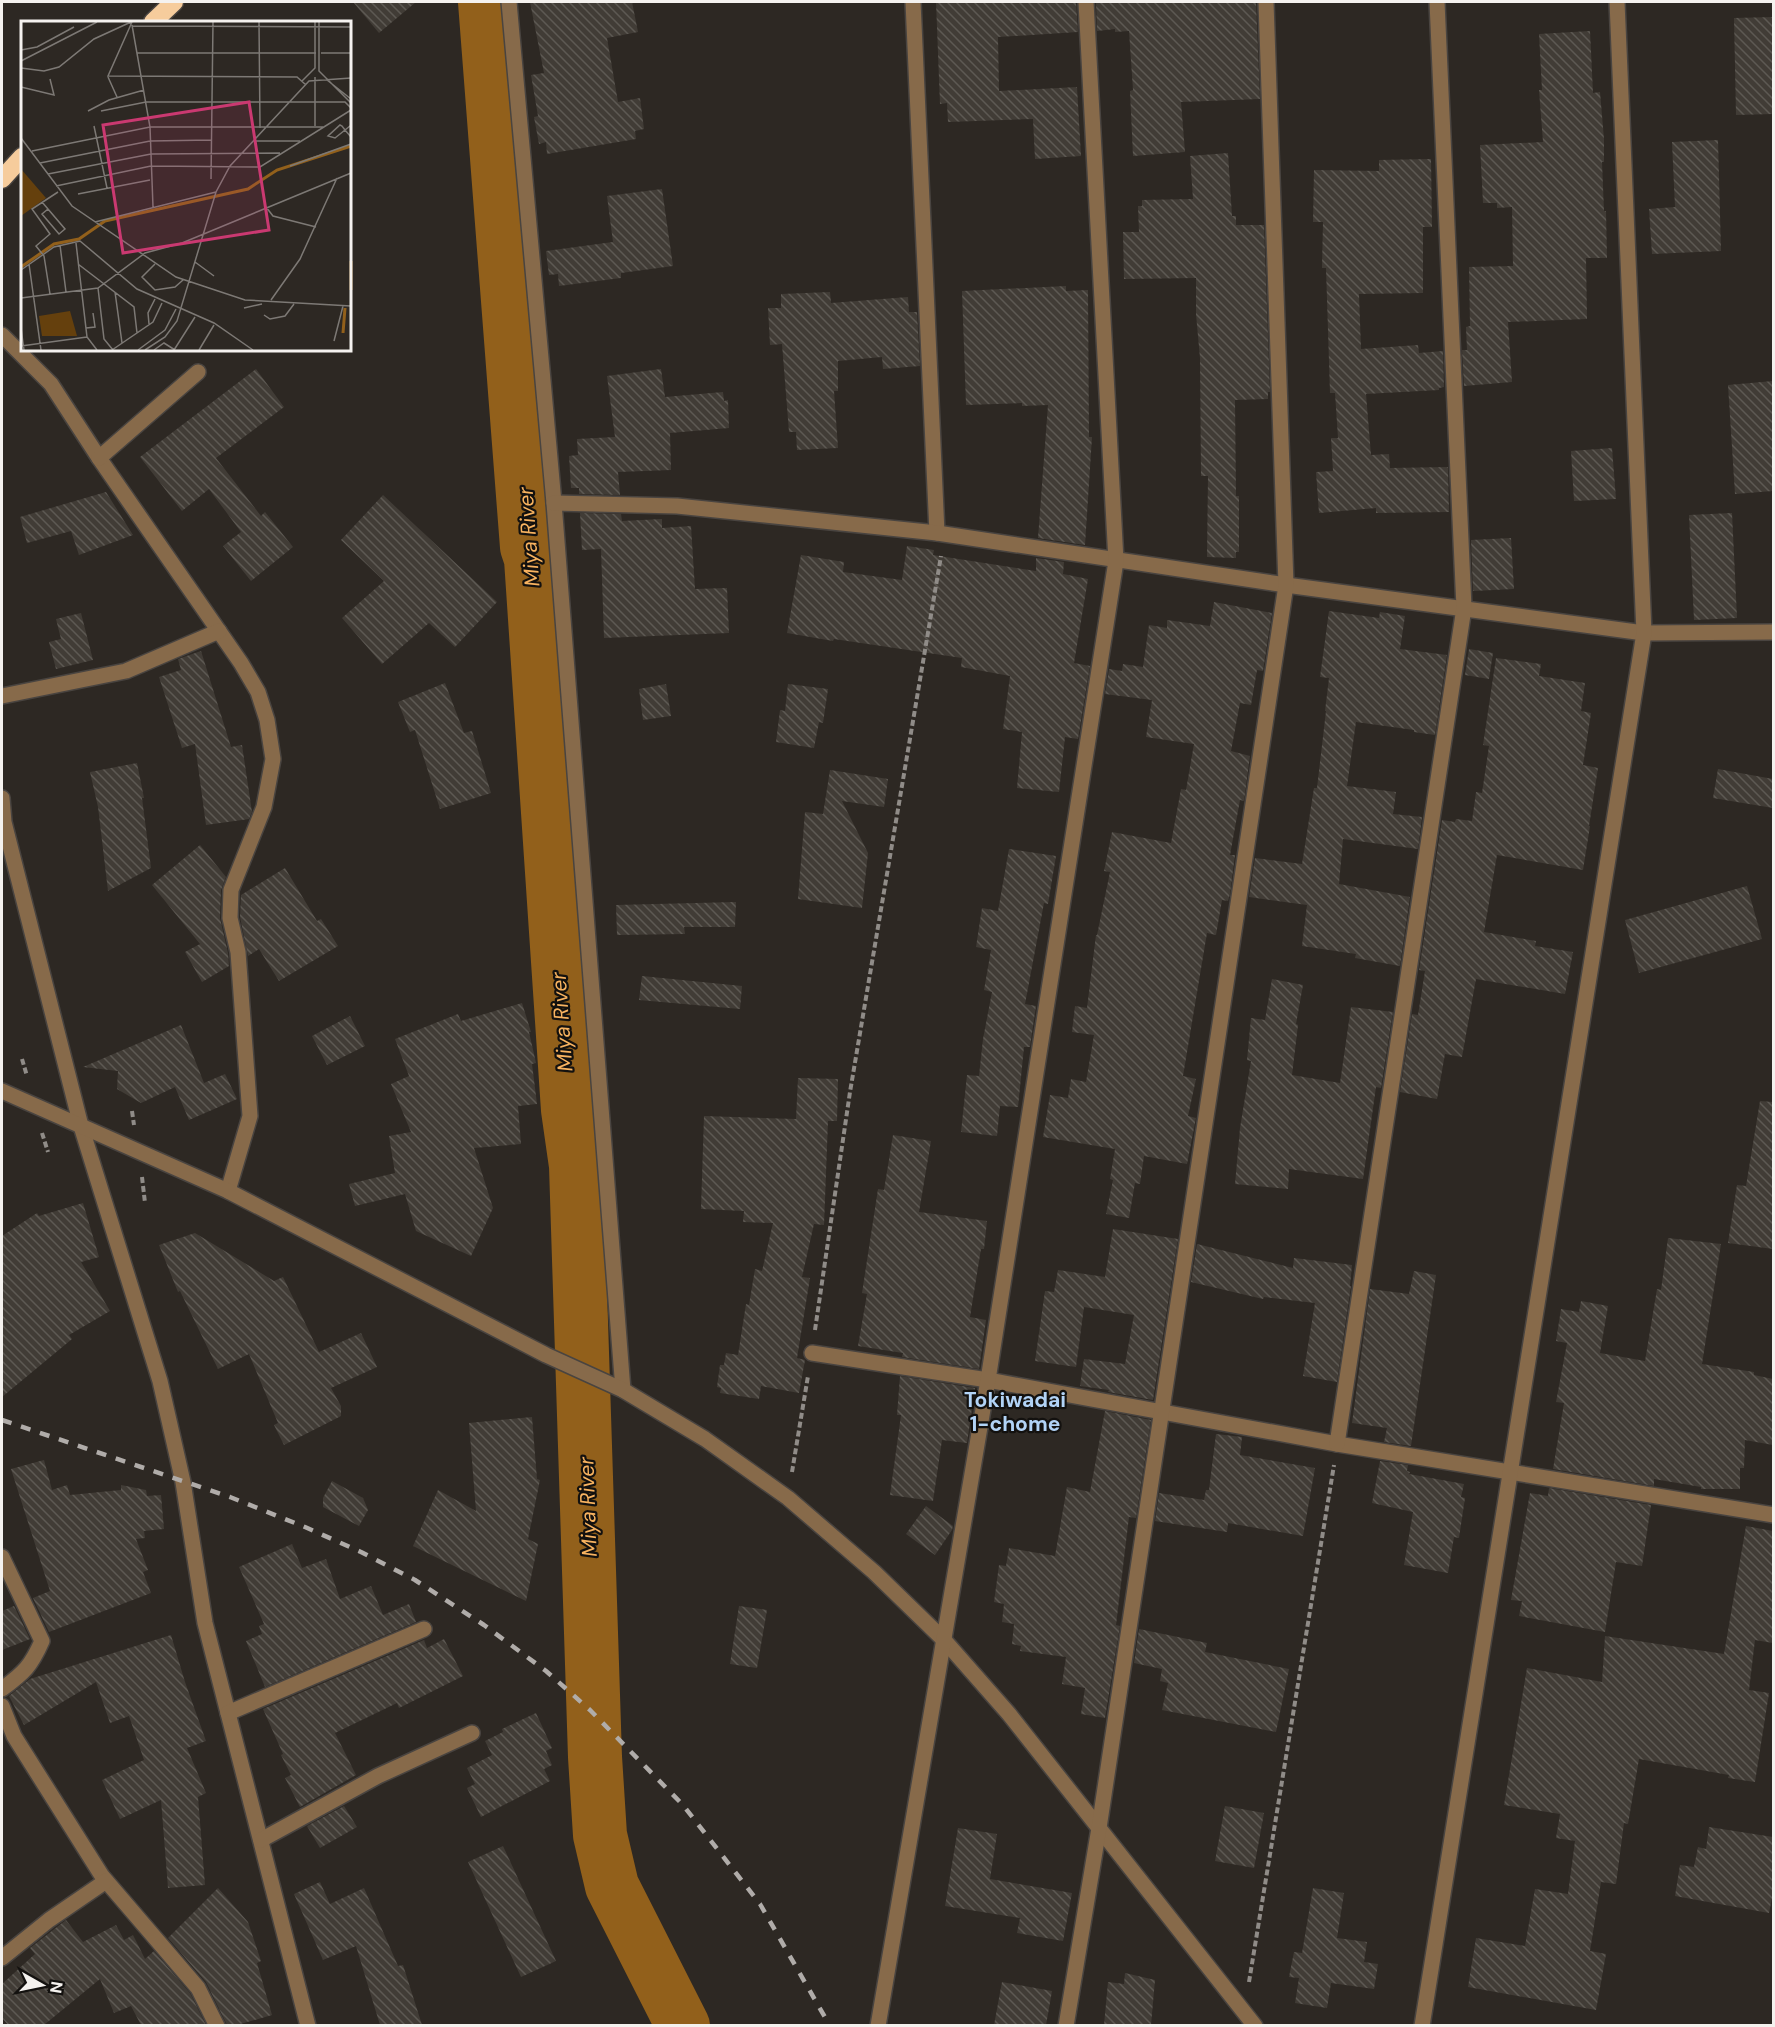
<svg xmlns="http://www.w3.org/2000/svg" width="1775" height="2027" font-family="'DM Sans',sans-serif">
	<defs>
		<pattern id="building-back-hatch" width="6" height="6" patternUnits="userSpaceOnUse" patternTransform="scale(1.5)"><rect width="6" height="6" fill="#413c36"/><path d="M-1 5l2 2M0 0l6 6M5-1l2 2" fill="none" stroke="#5d5953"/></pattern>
	</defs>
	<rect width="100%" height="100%" fill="#2d2823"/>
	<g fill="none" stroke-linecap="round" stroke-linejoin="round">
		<polyline stroke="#92601b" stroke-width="54" points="485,2 527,547 531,559 568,1110 576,1166 595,1757 600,1835 612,1886 683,2026"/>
	</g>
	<g fill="url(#building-back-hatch)">
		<polygon points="353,2 416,2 379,33"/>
		<polygon points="530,2 632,2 638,32 607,38 618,102 640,98 644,129 635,131 636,139 547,154 546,142 539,144 534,117 538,116 531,75 544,73"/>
		<polygon points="936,2 1076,2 1078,32 998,37 999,91 1077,87 1081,156 1035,159 1033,119 948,122 947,103 940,104"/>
		<polygon points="1096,2 1256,2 1260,99 1181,102 1185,152 1133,156 1130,91 1133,90 1129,31 1115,32 1115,29 1097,31"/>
		<polygon points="1773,17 1773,114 1736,115 1734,18"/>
		<polygon points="1590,31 1593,93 1600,92 1604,139 1604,162 1602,162 1604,211 1606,211 1607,258 1586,258 1587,319 1508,322 1512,382 1464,386 1462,350 1467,350 1466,327 1470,326 1469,267 1513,266 1512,207 1497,208 1497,203 1483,203 1480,145 1543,142 1539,90 1542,90 1539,34"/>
		<polygon points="1718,140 1721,251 1652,254 1649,209 1675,207 1672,142"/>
		<polygon points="1228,153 1232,216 1236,216 1236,225 1264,225 1270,392 1268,392 1268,399 1235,400 1236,496 1239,496 1239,552 1236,552 1236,558 1207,557 1208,476 1201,476 1200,358 1196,314 1196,278 1124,279 1123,232 1139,232 1138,206 1142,206 1142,200 1193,199 1190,156"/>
		<polygon points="1431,159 1432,227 1423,227 1423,293 1359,294 1361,349 1418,345 1419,353 1443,351 1444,387 1439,388 1439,390 1366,394 1371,455 1389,454 1390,468 1448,467 1449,512 1376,513 1376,508 1319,513 1316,472 1333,471 1331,438 1338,438 1335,393 1330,393 1326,268 1322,268 1323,222 1313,222 1314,170 1379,171 1379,160"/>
		<polygon points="662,189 673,266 621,273 621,278 559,286 558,274 549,275 546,251 613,242 607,196"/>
		<polygon points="1066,286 1066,291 1088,290 1089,437 1092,437 1085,545 1038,538 1048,405 1022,406 1022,403 966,405 962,291"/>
		<polygon points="830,292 831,303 908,297 909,312 917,312 920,366 883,369 882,357 838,361 838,391 834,391 838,448 797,450 796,432 789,432 782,344 770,345 768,308 781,308 781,294"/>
		<polygon points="256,369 284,407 216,458 261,516 265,512 293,547 251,581 223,546 241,532 209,489 182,511 140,457"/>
		<polygon points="661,369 665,397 723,392 724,401 728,400 729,428 670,433 671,470 618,472 620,495 579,494 579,488 571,488 569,456 578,455 577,439 615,437 607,376"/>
		<polygon points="1773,381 1773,491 1735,494 1728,385"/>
		<polygon points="1612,448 1616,499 1574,501 1571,451"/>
		<polygon points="106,492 133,535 79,555 71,531 27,543 20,517"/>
		<polygon points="383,495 497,602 455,647 429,623 382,664 342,618 384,581 341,540"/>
		<polygon points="580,513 621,514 622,521 662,519 662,528 691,526 695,589 727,588 729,633 604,638 601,549 582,550"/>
		<polygon points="1732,513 1737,618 1694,620 1689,515"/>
		<polygon points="1511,538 1514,589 1473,591 1471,540"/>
		<polygon points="907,546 934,550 933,555 1036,571 1036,558 1064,562 1063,574 1088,579 1074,663 1090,666 1078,739 1065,737 1059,792 1017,788 1022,732 1003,729 1010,676 961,667 962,658 834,639 833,641 787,633 801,555 844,562 843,572 902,580"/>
		<polygon points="1214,602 1272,613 1263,671 1257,670 1251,705 1240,703 1231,751 1250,756 1244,801 1240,800 1230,855 1235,855 1230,894 1228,901 1222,900 1216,935 1207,933 1183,1076 1196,1079 1188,1116 1196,1118 1187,1164 1144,1156 1140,1184 1135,1183 1129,1218 1106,1214 1113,1180 1110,1179 1115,1149 1043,1137 1050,1095 1068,1098 1071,1079 1086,1082 1094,1035 1072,1032 1075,1006 1087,1008 1096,935 1097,935 1110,872 1104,871 1112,832 1171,843 1181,789 1186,790 1194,744 1146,737 1152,700 1105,694 1109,669 1122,671 1123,664 1143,667 1149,625 1167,628 1167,620 1210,626"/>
		<polygon points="1329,611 1379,618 1380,612 1405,616 1400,649 1447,655 1435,735 1414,732 1414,730 1356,722 1347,786 1396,792 1393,814 1422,817 1418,849 1343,839 1339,884 1410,897 1400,966 1355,958 1356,954 1302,946 1307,905 1249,897 1255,858 1302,864 1314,788 1317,788 1326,711 1325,711 1329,678 1320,677"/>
		<polygon points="81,613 93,660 56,669 49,642 61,639 56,619"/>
		<polygon points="1469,649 1493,653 1489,679 1465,675"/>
		<polygon points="201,651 231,747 242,745 252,812 249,819 206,825 195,744 182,748 159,677 181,670 178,659"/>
		<polygon points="1496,658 1541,664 1539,676 1585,683 1581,711 1591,713 1583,765 1598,768 1589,826 1590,826 1583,870 1497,855 1484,932 1536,941 1535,946 1573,952 1565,994 1476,979 1462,1057 1445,1054 1437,1099 1400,1092 1412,1014 1418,1015 1425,971 1419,970 1442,820 1455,822 1456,819 1472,821 1476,792 1482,793 1489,746 1483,745"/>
		<polygon points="445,683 464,733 472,731 491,793 440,809 415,730 410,732 398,702"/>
		<polygon points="666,684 671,716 643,720 639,689"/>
		<polygon points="788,684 828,689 823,723 819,722 814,748 776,742 780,710 785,711"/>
		<polygon points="137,763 144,798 142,798 151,868 108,891 98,807 90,772"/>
		<polygon points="1718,769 1773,779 1773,808 1713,798"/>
		<polygon points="830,770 888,779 884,807 842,801 868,853 862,908 798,899 805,812 823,814"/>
		<polygon points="200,845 226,877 221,890 220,918 228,953 229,966 202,982 185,952 200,944 152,885"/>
		<polygon points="1009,849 1056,856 1048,904 1044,903 1025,1004 1036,1006 1030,1047 1024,1047 1018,1107 1000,1106 997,1136 961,1132 967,1075 979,1076 983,1039 992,992 984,990 991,950 976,947 982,908 998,911"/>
		<polygon points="285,868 317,921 321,919 338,946 279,981 259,949 248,956 240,917 241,895"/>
		<polygon points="1747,886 1762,939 1639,973 1625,920"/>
		<polygon points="736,902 735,927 684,927 685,934 617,935 616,905"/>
		<polygon points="642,976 742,986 740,1009 639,1000"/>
		<polygon points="1272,979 1303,985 1296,1024 1298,1025 1292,1075 1340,1083 1351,1007 1393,1012 1381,1088 1376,1087 1363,1179 1289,1169 1288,1189 1235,1184 1240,1128 1251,1061 1247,1060 1251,1018 1265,1020"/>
		<polygon points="522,1003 531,1032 529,1032 536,1063 532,1064 537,1104 518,1106 521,1144 474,1148 493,1208 471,1256 416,1231 405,1194 355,1206 349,1184 395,1173 389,1136 411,1132 391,1084 409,1076 395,1039 458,1014 461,1021"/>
		<polygon points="350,1016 365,1046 327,1065 312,1036"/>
		<polygon points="181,1025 204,1083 225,1074 237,1099 189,1120 175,1087 141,1103 117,1089 118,1071 83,1067"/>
		<polygon points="798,1078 838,1079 837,1121 828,1121 824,1225 814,1224 802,1277 810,1278 797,1358 805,1360 799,1393 761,1386 759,1399 720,1393 721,1388 717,1387 720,1365 724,1365 726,1353 738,1355 746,1304 749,1305 755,1269 762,1271 773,1223 743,1222 744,1211 701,1209 704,1116 796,1119"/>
		<polygon points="1760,1101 1773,1102 1773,1249 1728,1243 1737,1185 1746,1186"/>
		<polygon points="893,1135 931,1141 919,1212 987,1221 984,1249 981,1249 970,1317 986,1320 979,1369 902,1357 903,1353 858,1346 867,1294 862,1293 878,1189 884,1190"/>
		<polygon points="83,1203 99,1257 81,1262 110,1311 69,1335 72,1339 2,1397 2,1236 37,1213 39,1216"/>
		<polygon points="1113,1229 1178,1239 1153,1400 1108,1392 1109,1390 1080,1386 1084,1359 1125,1364 1134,1315 1084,1307 1076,1367 1035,1361 1045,1291 1054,1292 1058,1270 1105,1277"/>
		<polygon points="195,1233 274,1281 283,1277 319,1352 361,1333 377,1367 331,1388 341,1406 341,1416 284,1445 274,1425 278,1423 249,1354 218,1369 180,1291 178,1292 159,1245"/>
		<polygon points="1668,1238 1721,1244 1702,1364 1754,1372 1754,1375 1773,1379 1773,1445 1745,1440 1744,1468 1740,1468 1740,1489 1701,1489 1701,1487 1654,1479 1654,1486 1553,1469 1564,1403 1556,1402 1567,1343 1556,1341 1561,1309 1579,1312 1581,1301 1608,1306 1600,1353 1645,1361 1657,1289 1661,1290"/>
		<polygon points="1197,1244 1293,1268 1294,1258 1352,1265 1350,1286 1351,1286 1337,1382 1303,1376 1315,1303 1264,1297 1263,1299 1191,1282"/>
		<polygon points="1414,1271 1436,1275 1411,1446 1384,1442 1387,1428 1352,1423 1370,1289 1409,1294"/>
		<polygon points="900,1376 975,1388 967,1443 942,1440 933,1501 890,1495 901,1415 897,1415"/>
		<polygon points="1105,1411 1151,1420 1136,1518 1129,1517 1116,1625 1120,1626 1105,1718 1081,1714 1085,1688 1062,1684 1066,1657 1020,1651 1021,1646 1012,1644 1014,1624 1002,1622 1004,1604 994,1602 999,1565 1006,1566 1009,1548 1055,1556 1067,1487 1090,1492"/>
		<polygon points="532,1417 537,1479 540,1480 528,1539 538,1544 526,1601 413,1546 438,1490 476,1511 469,1423"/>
		<polygon points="1216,1434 1242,1437 1240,1455 1315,1468 1303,1536 1228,1523 1227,1532 1155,1521 1159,1493 1204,1500 1206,1490 1209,1490"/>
		<polygon points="44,1460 52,1490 67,1485 70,1495 121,1490 121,1485 146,1490 147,1496 161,1495 164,1529 144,1531 145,1538 136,1539 148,1570 143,1572 151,1593 49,1632 33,1598 50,1591 11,1469"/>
		<polygon points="1380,1461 1408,1465 1407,1471 1410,1472 1409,1474 1464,1484 1461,1497 1465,1498 1459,1538 1454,1537 1448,1573 1404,1565 1413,1512 1372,1503"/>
		<polygon points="332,1481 363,1498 368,1510 359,1526 323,1507 323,1498"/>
		<polygon points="1549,1488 1651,1505 1642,1566 1616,1562 1605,1632 1519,1616 1522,1601 1511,1600 1530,1493 1548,1496"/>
		<polygon points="926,1506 953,1526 952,1530 935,1555 906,1534"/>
		<polygon points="1746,1526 1773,1531 1773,1643 1755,1640 1749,1690 1769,1693 1755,1782 1728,1778 1729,1775 1639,1759 1628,1824 1624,1823 1616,1884 1601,1882 1590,1951 1606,1954 1596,2010 1468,1987 1476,1938 1525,1946 1535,1889 1568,1894 1575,1841 1556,1838 1560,1814 1504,1805 1527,1668 1602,1682 1605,1636 1724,1654"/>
		<polygon points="292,1544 302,1568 326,1559 340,1599 371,1586 383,1615 409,1604 416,1622 265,1687 246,1641 262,1634 259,1626 264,1624 239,1567"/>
		<polygon points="14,1606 30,1639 2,1650 2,1611"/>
		<polygon points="739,1606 767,1610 757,1668 730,1664"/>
		<polygon points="1139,1629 1207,1643 1205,1652 1289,1669 1276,1732 1162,1710 1168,1683 1160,1681 1162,1669 1134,1663"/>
		<polygon points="171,1635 185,1682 206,1741 187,1748 206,1793 198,1797 205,1885 168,1888 161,1800 120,1819 102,1780 144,1760 129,1716 110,1723 96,1682 24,1725 9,1696 30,1679"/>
		<polygon points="444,1639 463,1676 399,1708 397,1703 335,1733 356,1775 300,1807 285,1778 291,1775 281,1755 283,1754 263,1709 424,1640 427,1648"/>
		<polygon points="536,1713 552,1748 546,1751 552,1765 544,1769 550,1781 481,1817 467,1788 475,1784 467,1768 492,1755 485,1741 503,1732 502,1729"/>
		<polygon points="344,1806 357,1827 320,1848 307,1826"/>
		<polygon points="1225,1806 1264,1813 1254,1868 1215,1861"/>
		<polygon points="1709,1827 1773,1837 1773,1893 1769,1913 1675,1896 1680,1865 1694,1867 1698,1847 1706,1849"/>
		<polygon points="958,1828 997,1834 990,1879 1072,1893 1063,1941 1017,1933 1020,1918 945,1906"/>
		<polygon points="503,1846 556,1961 521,1977 468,1862"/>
		<polygon points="320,1882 330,1904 364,1888 398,1966 403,1965 422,2025 380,2025 356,1946 323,1960 294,1894"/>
		<polygon points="218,1888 248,1922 261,1961 257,1963 272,2015 237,2025 227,2025 206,1982 168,1938"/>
		<polygon points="1313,1888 1344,1893 1337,1938 1367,1942 1364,1962 1378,1964 1374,1989 1331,1983 1327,2008 1295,2003 1299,1978 1289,1977 1294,1952 1302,1953"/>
		<polygon points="66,1920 83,1942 116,1925 124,1940 133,1935 145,1959 154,1951 190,1993 206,2025 141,2025 131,2006 114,2013 100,1979 44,2025 8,2025 2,2018 2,1984 35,1954 30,1948"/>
		<polygon points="1125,1973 1155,1980 1151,2025 1104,2025 1108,1982 1124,1984"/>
		<polygon points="1002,1982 1052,1991 1046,2025 994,2025"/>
	</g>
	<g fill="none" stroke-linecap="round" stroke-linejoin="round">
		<g stroke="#494440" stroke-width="18">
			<g id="minor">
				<polyline points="509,2 554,503 623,1390"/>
				<polyline points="913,2 937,533"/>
				<polyline points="2,335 51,384 99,458 241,663 258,692 267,720 273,759 264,807 231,890 230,918 238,952 250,1116 228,1191"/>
				<polyline points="99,458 198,372"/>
				<polyline points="554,503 677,506 937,533 1286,585 1644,633 1774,632"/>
				<polyline points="2,696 126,671 219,631"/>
				<polyline points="2,798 4,822 81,1126 160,1381 183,1482 205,1623 308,2026"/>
				<polyline points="2,1091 228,1191 546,1355 623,1390 705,1439 788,1498 874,1572 944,1640 1009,1714 1255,2026"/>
				<polyline points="812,1353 988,1380 1337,1444 1774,1515"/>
				<polyline points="1337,1444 1464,608 1437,2"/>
				<path d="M2,1557l40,84c-11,25 -18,32 -40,48"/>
				<polyline points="2,1706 14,1736 102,1876 198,1988 217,2026"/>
				<polyline points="228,1713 424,1629"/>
				<polyline points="261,1840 378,1776 472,1733"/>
				<polyline points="2,1958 49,1920 106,1881"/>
				<polyline points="878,2026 988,1380 1116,561 1086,2"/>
				<polyline points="1066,2026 1099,1828 1286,585 1266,2"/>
				<polyline points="1422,2026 1644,633 1617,2"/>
			</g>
		</g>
		<g stroke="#494440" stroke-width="21">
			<g id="highway">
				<polyline points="153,22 174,2"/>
				<polyline points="2,179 22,157"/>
			</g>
		</g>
		<g stroke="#908c88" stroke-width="4" stroke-dasharray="6 3" stroke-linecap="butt">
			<polyline points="22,1059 27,1076"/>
			<polyline points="132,1111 134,1125"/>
			<polyline points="42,1133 48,1152"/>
			<polyline points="142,1177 145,1203"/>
			<polyline points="815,1330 850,1092 941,556"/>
			<polyline points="792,1472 808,1376"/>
			<polyline points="1249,1982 1334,1465"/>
		</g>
		<use href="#minor" stroke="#876a4a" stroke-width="15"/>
		<use href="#highway" stroke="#f6cc9c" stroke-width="18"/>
		<polyline stroke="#b0aca9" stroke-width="4.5" stroke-dasharray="10 10" stroke-linecap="butt" points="2,1420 230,1497 305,1527 361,1552 415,1580 484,1625 546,1671 590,1710 683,1805 760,1904 830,2026"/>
	</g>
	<g text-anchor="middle" stroke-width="4.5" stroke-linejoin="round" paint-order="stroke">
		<g font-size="21" font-style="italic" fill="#f8b360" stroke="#13110f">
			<text transform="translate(529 537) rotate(-94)" y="7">Miya River</text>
			<text transform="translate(562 1022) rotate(-94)" y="7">Miya River</text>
			<text transform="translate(588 1507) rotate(-92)" y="7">Miya River</text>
		</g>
		<g font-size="21" font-weight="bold" fill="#b2d3f6" stroke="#13110f">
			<text x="1015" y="1407">Tokiwadai<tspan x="1015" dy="24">1-chome</tspan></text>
		</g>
	</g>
	<g transform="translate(21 21)">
		<rect width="330" height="330" fill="#2d2823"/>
		<path d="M0,148l25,29 -25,18z" fill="#65400d"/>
		<path d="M49,290l7,25h-35l-3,-20z" fill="#65400d"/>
		<path fill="none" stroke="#92601b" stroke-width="3" d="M330,240v29M0,246l33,-23 25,-5 26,-18 143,-32 29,-19 74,-24M322,312l2,-25"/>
		<path fill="none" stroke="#7d7975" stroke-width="1.5" d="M111,1l-24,54 189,1 9,8M238,1l1,106M298,1v49l32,32M111,4l18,102 3,80M111,5l219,1M0,29l16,-3 37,-20M116,32h179M300,32h30M0,40l76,-39M0,47l23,3 15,-4 35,-28 37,-17M87,56l9,20M306,59l24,19M281,60l13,-13v-46M0,66l33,8 -4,-16M67,90l21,-11 35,-10M80,90l45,-9h199l6,6M330,104l-1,1 -15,12 -7,-2 12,-11 2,1 3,4 6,7M73,105l13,62M294,105v-49M0,117l51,68 104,71 69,23 106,6M233,120h46M11,130l118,-24h173M19,142l110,-22 62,-1M269,145l61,-22M27,153l103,-20 129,-1M190,158l2,-157M35,165l95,-20 109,1 91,-57M57,173l72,-14M21,181l23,27 -6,5 -17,-20 6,-5M245,186l7,9 43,11M74,201l121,-30M55,222l11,94 10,13M39,224l6,47M174,241l19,14M8,243l12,86M57,243l56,43 3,26M134,243l-13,13 13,13 20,-3 8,-7M0,249l33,-23 26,-6 57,48 77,34 39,27M77,267l6,51 9,11M94,271l7,51M29,273l-6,-38 -8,-10 14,-12 -18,-25 26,-17M0,277l77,-10 47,-35 37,-10 169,-70M250,279l29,-41 37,-81M223,287l18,-4M243,294l6,4 15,-3 9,-12M128,303l-1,-11 7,-14M0,307l3,22M65,307l9,-1 -2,-14M313,320l9,-35M0,325l66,-9M91,329l41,-28 9,-19M117,329l27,-20 11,-21M124,329l20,-13 12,-16 39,-129 14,-26 79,-85 42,-3M133,329l10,-7 11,7M153,329l21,-33M178,329l15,-25"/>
		<path fill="#ca3971" fill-opacity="0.15" stroke="#ca3971" stroke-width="3" d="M228,81l20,128 -146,23 -20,-128z"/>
		<rect width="330" height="330" fill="none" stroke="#f5f2ef" stroke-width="3"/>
	</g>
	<rect width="1775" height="2027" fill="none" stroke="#f5f2ef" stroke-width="6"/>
	<g transform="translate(42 1985) rotate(99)" stroke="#13110f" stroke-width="4.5" paint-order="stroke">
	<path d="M0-4.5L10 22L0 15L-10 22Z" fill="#f5f2ef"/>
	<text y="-9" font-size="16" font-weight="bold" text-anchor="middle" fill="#f5f2ef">N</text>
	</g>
</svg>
